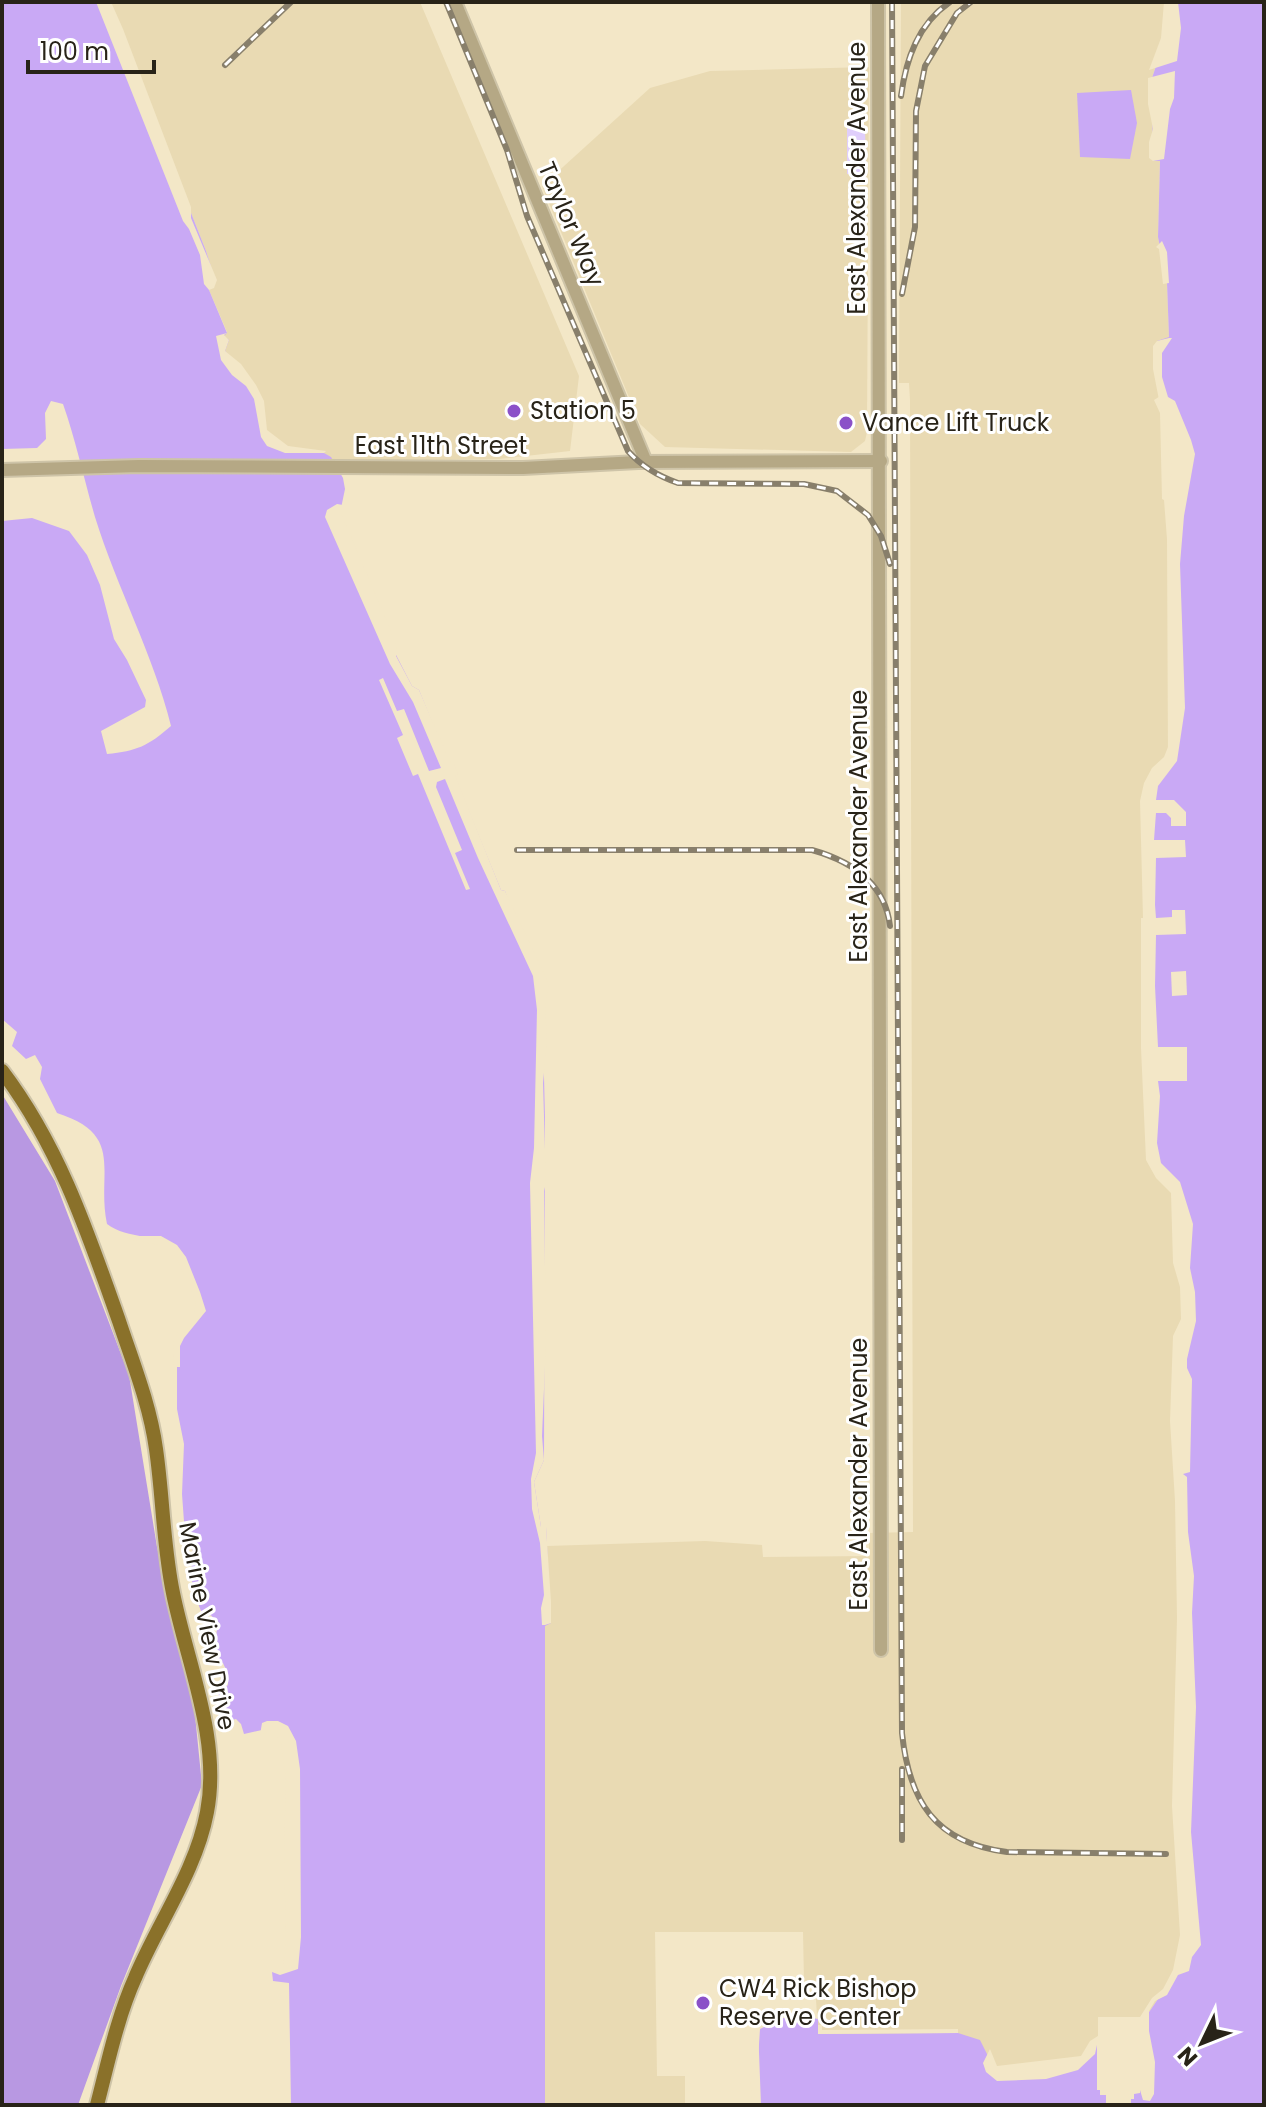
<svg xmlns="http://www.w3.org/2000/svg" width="1266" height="2107" font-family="Poppins,sans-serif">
	<rect width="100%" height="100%" fill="#f3e7c7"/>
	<g fill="#e9dab3">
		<polygon points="108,2 420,2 579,376 570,451 499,459 333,461 330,457 279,444 264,428 255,387 225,351 224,335 227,332 209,290 214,276 206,251"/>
		<polygon points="901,2 1168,2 1165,39 1152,78 1153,160 1160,160 1158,237 1167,283 1169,338 1162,395 1154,400 1160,413 1162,499 1164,500 1167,539 1168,759 1175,1191 1184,1286 1184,1935 1177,1971 1143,2021 1098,2036 1083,2059 1011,2069 818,2034 815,1982 804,1981 803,1932 655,1932 657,2076 685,2076 685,2105 521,2105 547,1546 705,1541 762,1545 763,1557 869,1556 869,1533 913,1532 910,400 909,383 899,383"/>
		<polygon points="869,67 867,432 865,441 851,452 665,447 640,424 542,186 650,88 710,71"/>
	</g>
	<polygon fill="#e0cefb" points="847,125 865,125 866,173 847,174"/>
	<polygon fill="#b898e2" points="2,1094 55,1181 129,1375 157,1547 194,1705 202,1785 121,1986 78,2105 2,2105"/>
	<g fill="#c9a9f5">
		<path d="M2,2h106l98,249 8,25 -5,14 18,43 -3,3 5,4 -4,11 30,36 9,41 15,16 13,5 32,4 7,4 12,21 2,11 -6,29 55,133 18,35 7,4 82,200 4,1 37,104 3,123 -1,342 -10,22 7,45h5l5,96 -6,3v479h-254l-2,-122 -16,-2 -1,-9h8l9,-11v-170l-7,-51 -11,-12 -27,6 -3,-10 -5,-5 -7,2 -6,-10 -5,-18 10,-8v-11l-5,-11 -10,1 -9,-16 12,-9 1,-11 -5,-12 -11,-5c-8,-21 -13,-36 -7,-58l-9,-18 -3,-41 2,-50 -7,-35v-65l23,-42c-7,-15 -12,-39 -24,-51 -16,-18 -48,-11 -69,-27 -11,-52 19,-89 -50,-111l-17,-34 2,-12 -7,-12 -9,4 -14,-13 5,-14 -15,-13v-498l30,-3 37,13 18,24 13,30 14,54 13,21 19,40 -1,7 -44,24 6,23c30,-3 41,-8 64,-28 -18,-72 -54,-138 -76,-209 -11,-38 -19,-76 -32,-113l-12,-3 -6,12 1,26 -9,9 -35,1z"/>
		<path d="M1168,2h96v2103h-509l5,-76c27,-13 27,-16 58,-10v15l140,-1 22,7 15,30 88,-11 15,-22v-16h45l34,-50 7,-36 -9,-135 10,-480 -10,-129 -24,-23 -7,-372 24,-37 8,-292 -14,-72 -5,-54 12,-4 -2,-54 -9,-46 2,-76h-7l-1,-83 13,-39z"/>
		<polygon points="1131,90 1137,123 1130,159 1080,157 1077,93"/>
	</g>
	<g fill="#f3e7c7">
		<polygon points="96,2 111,2 123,29 191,207 191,218 217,280 214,288 209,290 204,284 200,255 189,229 183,221"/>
		<polygon points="1164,2 1178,2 1181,28 1177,61 1149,70 1161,38"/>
		<polygon points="1175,71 1174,98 1170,109 1164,159 1153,161 1149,158 1149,142 1153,129 1148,104 1148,78"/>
		<polygon points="1162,241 1167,252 1169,283 1163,284 1159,249 1156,247"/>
		<polygon points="227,333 224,335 229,340 225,351 241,364 256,385 264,401 267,430 288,446 326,451 324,453 285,453 267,446 261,437 254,399 246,386 232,375 221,360 216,336"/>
		<polygon points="1169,338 1172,338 1162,353 1162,377 1168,397 1175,401 1191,440 1195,454 1184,516 1180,564 1185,708 1177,761 1158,786 1156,800 1174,800 1186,812 1186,826 1171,826 1171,818 1166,813 1156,813 1154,840 1185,840 1186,857 1156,858 1155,905 1156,918 1172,917 1172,910 1185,910 1186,934 1156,935 1155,986 1158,1047 1187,1047 1187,1081 1158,1081 1160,1096 1157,1143 1161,1163 1180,1182 1193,1224 1190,1268 1195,1292 1196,1321 1187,1359 1187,1368 1192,1379 1190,1472 1183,1474 1187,1477 1188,1532 1194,1576 1192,1613 1196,1707 1191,1832 1201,1945 1192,1957 1189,1971 1178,1975 1167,1995 1155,2001 1149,2011 1149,2031 1155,2062 1154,2094 1150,2101 1143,2100 1140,2090 1140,2093 1134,2094 1134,2099 1131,2099 1131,2105 1106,2105 1106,2095 1100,2095 1100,2090 1097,2090 1097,2045 1095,2054 1078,2070 1046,2079 997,2081 986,2072 983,2063 990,2049 997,2066 1081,2056 1090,2041 1098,2036 1098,2017 1140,2017 1152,1998 1163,1989 1173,1970 1180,1935 1172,1806 1177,1618 1175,1501 1170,1421 1173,1336 1181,1319 1180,1287 1173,1263 1171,1193 1156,1178 1146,1160 1141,1048 1141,918 1143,918 1140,801 1144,783 1152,768 1164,757 1168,747 1168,501 1172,467 1153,369 1153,346 1157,341"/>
		<polygon points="337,504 343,505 341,513 390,629 397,649 396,656 412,686 419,690 451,764 454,764 458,774 455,775 501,890 505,891 549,984 545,1006 547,1042 543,1083 546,1183 544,1191 546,1342 542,1436 544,1460 534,1482 541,1527 546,1527 551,1602 551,1623 545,1625 542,1625 541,1608 544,1595 540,1543 532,1509 531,1479 536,1453 530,1183 534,1148 537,1010 533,976 478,858 445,779 437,782 436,787 462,850 455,853 470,889 466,890 418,774 413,776 397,738 403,735 379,680 383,678 397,711 404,709 429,771 441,768 413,702 390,664 325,517 327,510"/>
		<polygon points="1186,971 1187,995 1172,996 1171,972"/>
		<polygon points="138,1236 161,1236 177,1245 186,1257 200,1292 206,1311 184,1338 180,1346 180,1367 174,1367 173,1343 181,1325 194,1312 196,1302 175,1255 164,1246 127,1239"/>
		<polygon points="267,1721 278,1721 288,1726 296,1741 300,1769 301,1937 298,1969 280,1975 272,1972 283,1965 286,1949 284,1846 286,1780 281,1743 276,1735 270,1732 260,1735 262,1723"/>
		<polygon points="818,2025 822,2025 822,2030 958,2029 958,2033 818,2034"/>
		<polygon points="758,2026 761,2105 751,2105 752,2094 749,2070"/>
	</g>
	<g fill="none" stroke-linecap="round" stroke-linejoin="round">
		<g stroke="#cec4a8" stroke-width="16">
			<g id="minor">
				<polyline points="455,2 646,462"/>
				<polyline points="878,2 881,1650"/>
				<polyline points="2,470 139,466 523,468 638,462 881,461"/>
			</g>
		</g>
		<g stroke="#cec4a8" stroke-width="18">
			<path id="major" d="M2,1071c57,75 86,162 117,250 14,42 31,84 37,128 7,48 7,96 17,144 14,70 48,146 34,219 -11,59 -49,111 -72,166 -18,40 -27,85 -38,127"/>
		</g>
		<use href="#minor" stroke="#b5a885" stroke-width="12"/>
		<use href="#major" stroke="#8a712a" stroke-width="14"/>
		<g stroke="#887f6b" stroke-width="6">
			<g id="rail">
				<path d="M446,2l61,148 20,66 101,235c14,16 30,25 50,32l126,1 33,7 31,24 13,21 9,28"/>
				<path d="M892,2l10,1731c7,68 33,110 105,119l159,2"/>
				<polyline points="225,65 291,2"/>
				<path d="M901,96c5,-37 17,-72 49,-94"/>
				<polyline points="902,294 915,227 916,111 925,66 957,13 971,2"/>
				<path d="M517,850h295c39,11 73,33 78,76"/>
				<polyline points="902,1769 902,1840"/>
			</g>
		</g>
		<use href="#rail" stroke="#fff" stroke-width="3" stroke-dasharray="9" stroke-linecap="butt"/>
	</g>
	<g fill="#8b51c8" stroke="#fff" stroke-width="3">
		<circle cx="514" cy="411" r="8"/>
		<circle cx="846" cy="423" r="8"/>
		<circle cx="703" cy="2003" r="8"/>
	</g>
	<g text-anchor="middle" stroke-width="6" stroke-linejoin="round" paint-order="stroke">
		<g font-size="24" fill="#282318" stroke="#fff">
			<text transform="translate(857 178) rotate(-90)" y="8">East Alexander Avenue</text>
			<text transform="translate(571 224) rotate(67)" y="8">Taylor Way</text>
			<text x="441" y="454">East 11th Street</text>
			<text transform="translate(859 826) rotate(-90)" y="8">East Alexander Avenue</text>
			<text transform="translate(859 1474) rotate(-90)" y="8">East Alexander Avenue</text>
			<text transform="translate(207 1626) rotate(79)" y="8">Marine View Drive</text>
		</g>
		<g font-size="24" fill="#282318" stroke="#fff" text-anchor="start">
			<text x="530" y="419">Station 5</text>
			<text x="862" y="431">Vance Lift Truck</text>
			<text x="719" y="1997">CW4 Rick Bishop<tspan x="719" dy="28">Reserve Center</tspan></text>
		</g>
	</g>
	<rect width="1266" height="2107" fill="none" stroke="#282318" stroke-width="8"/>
	<g transform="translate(1202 2043) rotate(227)" stroke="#ffffff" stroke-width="6" paint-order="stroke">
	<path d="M0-6L14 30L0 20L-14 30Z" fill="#282318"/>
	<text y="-12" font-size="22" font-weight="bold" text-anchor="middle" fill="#282318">N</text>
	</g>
	<path d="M28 60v12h126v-12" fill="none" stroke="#282318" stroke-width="4"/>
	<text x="40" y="60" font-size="24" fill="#282318" stroke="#ffffff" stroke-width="6" paint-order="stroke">100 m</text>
</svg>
